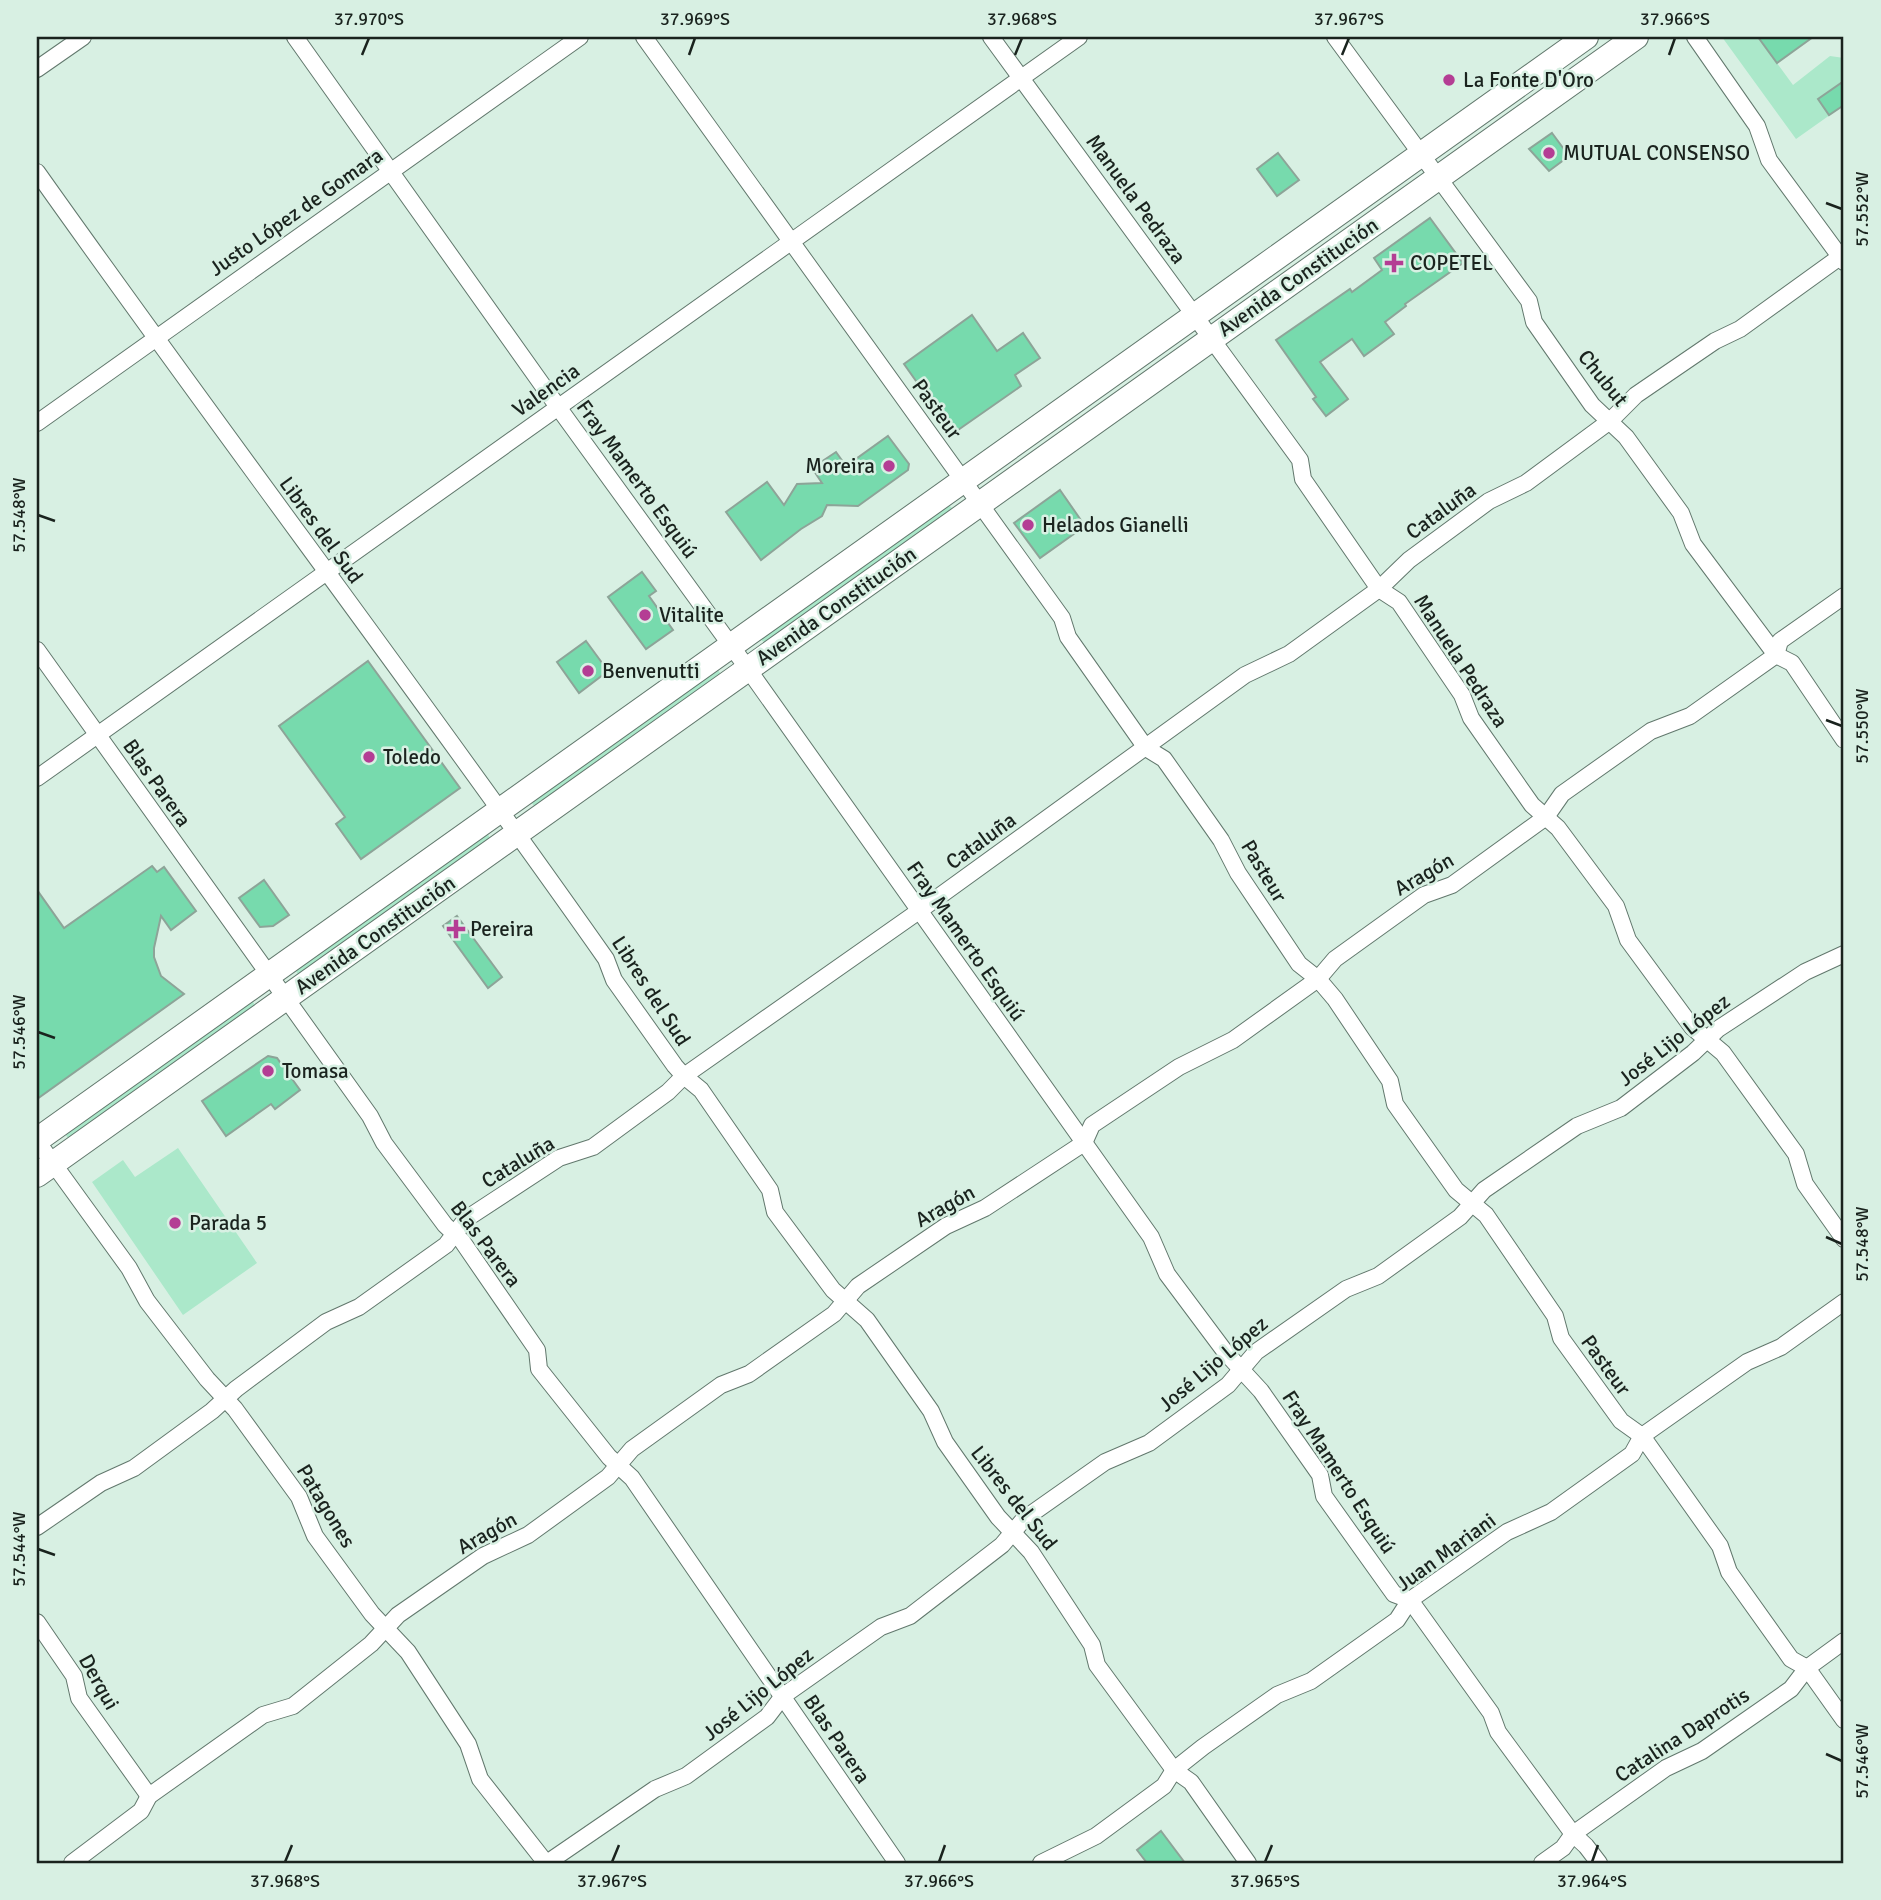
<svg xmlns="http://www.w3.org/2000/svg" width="1881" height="1900" font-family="Signika,sans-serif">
	<rect width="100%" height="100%" fill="#d8f0e3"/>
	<g fill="#abe8ca">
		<polygon points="1722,37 1758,37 1793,85 1830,56 1844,58 1844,105 1796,139"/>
		<polygon points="948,505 952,508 950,511 766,642 762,641 761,638"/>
		<polygon points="717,669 721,674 535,807 531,802"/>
		<polygon points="487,833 490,838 299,975 295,970"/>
		<polygon points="252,1001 256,1006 69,1139 65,1134"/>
		<polygon points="178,1148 257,1263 183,1315 92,1182 123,1160 135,1177"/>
	</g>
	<g fill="#77daad" stroke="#8da498" stroke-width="2">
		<polygon points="1758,37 1813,37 1777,63"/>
		<polygon points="1844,81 1844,105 1829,115 1818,99"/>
		<polygon points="1552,133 1569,156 1549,171 1529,149"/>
		<polygon points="1278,153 1299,180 1277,196 1257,169"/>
		<polygon points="1430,218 1463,263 1405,304 1406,306 1385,322 1394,334 1364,356 1352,339 1320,362 1348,399 1326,416 1313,399 1316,397 1276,340 1350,289 1352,292 1382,270 1374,258"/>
		<polygon points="972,315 997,351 1023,333 1040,358 1015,375 1021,386 958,430 950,429 904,364"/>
		<polygon points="888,436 909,464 908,470 858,506 827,505 822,516 801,529 761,560 726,512 767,482 784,505 797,484 822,483 812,468 836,452 846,466"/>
		<polygon points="1060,490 1085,526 1040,558 1014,523"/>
		<polygon points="642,572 656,591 649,596 673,630 646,649 608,597"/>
		<polygon points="586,641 608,671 579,693 557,662"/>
		<polygon points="368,661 460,788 361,859 336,824 345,817 279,726"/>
		<polygon points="152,866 157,872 164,867 196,911 171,930 161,916 154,948 154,957 161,976 184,994 37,1099 37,890 64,928"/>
		<polygon points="264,880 289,915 273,926 260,927 239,898"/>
		<polygon points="457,916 502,977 488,988 443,926"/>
		<polygon points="268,1056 277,1058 300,1090 275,1109 271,1104 226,1136 202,1101"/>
		<polygon points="1161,1831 1185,1863 1147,1863 1137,1850"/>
	</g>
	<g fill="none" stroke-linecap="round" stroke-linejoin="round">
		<g stroke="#62786d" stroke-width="18">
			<g id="street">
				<polyline points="295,37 558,407 748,669 1151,1237 1167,1274 1226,1353 1261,1391 1320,1475 1324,1496 1394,1594 1410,1600 1491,1713 1498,1732 1573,1834 1586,1846 1599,1863"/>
				<polyline points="644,37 1062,618 1068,637 1146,748 1164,759 1221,840 1238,873 1299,964 1318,979 1335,999 1390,1081 1395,1104 1456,1190 1486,1215 1555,1316 1561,1338 1621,1421 1642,1436 1720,1546 1729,1572 1791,1659 1807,1668 1844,1720"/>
				<polyline points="991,37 1300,460 1303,479 1379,589 1399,602 1462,695 1471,718 1532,805 1558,828 1616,906 1628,940 1692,1027 1723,1053 1796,1154 1805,1184 1844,1239"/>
				<polyline points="1335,37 1529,301 1534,322 1592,405 1626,437 1681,513 1693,544 1776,655 1792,663 1844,740"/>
				<polyline points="1695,37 1757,126 1769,160 1844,262"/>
				<polyline points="37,69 83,37"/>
				<path d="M37,172c187,264 383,522 569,787l8,21 61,86 9,10 17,14 69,100 5,22 58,78 34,30 64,91 14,31 53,75 33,35 61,93 5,20 77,105 17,12 57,81"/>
				<polyline points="37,423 580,37"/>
				<polyline points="37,650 370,1116 384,1143 445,1225 462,1241 537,1350 539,1369 609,1457 632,1478 897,1863"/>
				<polyline points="37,778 1079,37"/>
				<polyline points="37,1141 129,1268 147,1301 207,1379 235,1409 299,1497 315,1536 372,1614 408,1652 468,1744 480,1779 546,1863"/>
				<polyline points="37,1527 101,1483 134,1468 212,1411 236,1389 326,1322 359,1307 446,1245 466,1219 559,1158 593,1147 668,1092 684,1076 919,911 1245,675 1289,654 1379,589 1409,560 1489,501 1526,483 1610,421 1636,395 1715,341 1740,329 1844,254"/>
				<polyline points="37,1622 74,1676 79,1698 149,1796"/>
				<polyline points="72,1863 141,1811 149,1796 263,1715 293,1706 371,1644 398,1615 483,1556 528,1535 608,1477 632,1449 721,1385 749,1374 834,1314 858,1286 946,1226 985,1208 1084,1143 1092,1125 1179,1067 1233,1040 1318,979 1335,959 1424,895 1452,885 1546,817 1562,794 1651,731 1690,716 1776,655 1780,641 1844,596"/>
				<polyline points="547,1863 655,1789 686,1776 767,1717 783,1696 881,1627 910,1616 1002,1545 1024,1519 1105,1462 1149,1443 1228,1385 1256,1352 1346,1289 1378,1276 1460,1217 1484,1190 1577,1126 1621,1108 1693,1053 1718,1029 1805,972 1844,954"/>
				<polyline points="1041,1863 1096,1836 1164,1786 1174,1770 1203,1747 1277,1695 1311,1681 1397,1620 1410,1600 1507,1532 1551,1512 1632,1454 1642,1436 1747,1362 1781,1347 1844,1302"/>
				<polyline points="1542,1863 1563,1848 1573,1834 1666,1768 1702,1751 1791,1689 1807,1668 1844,1641"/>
			</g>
		</g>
		<g stroke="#62786d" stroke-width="26">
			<g id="primary">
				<polyline points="37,1140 1586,37"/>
				<polyline points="37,1175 1636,37"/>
			</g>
		</g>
		<use href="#street" stroke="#fff" stroke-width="16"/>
		<use href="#primary" stroke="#fff" stroke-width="24"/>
	</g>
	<path fill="none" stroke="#1a231e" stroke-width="2.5" d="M362,55l7,-17M689,55l6,-17M1015,55l7,-17M1342,55l7,-17M1669,55l6,-17M1826,203l16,6M38,515l17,6M1826,720l16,6M38,1032l17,6M1826,1237l16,7M38,1549l17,6M1826,1754l16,7M285,1862l7,-17M612,1862l7,-17M939,1862l6,-17M1265,1862l7,-17M1592,1862l6,-17"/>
	<g fill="#b43d94" stroke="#d8f0e3" stroke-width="2.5">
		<circle cx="1449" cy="80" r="7"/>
		<circle cx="1549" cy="153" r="7"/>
		<path d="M1390.5 252.5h7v7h7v7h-7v7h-7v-7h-7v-7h7z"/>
		<circle cx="889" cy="466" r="7"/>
		<circle cx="1028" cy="525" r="7"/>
		<circle cx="645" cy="615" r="7"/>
		<circle cx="588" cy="671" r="7"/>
		<circle cx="369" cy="757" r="7"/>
		<path d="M452.5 918.5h7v7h7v7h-7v7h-7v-7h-7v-7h7z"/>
		<circle cx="268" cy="1071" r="7"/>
		<circle cx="175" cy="1223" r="7"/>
	</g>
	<g text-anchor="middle" stroke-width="5" stroke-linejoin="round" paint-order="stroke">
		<g font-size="21" fill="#1a231e" stroke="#d8f0e3" text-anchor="start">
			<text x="1463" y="87">La Fonte D'Oro</text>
			<text x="1563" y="160">MUTUAL CONSENSO</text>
			<text x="1410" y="270">COPETEL</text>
			<text x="875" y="473" text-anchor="end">Moreira</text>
			<text x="1042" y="532">Helados Gianelli</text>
			<text x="659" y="622">Vitalite</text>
			<text x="602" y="678">Benvenutti</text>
			<text x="383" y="764">Toledo</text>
			<text x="470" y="936">Pereira</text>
			<text x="282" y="1078">Tomasa</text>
			<text x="189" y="1230">Parada 5</text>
		</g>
		<g font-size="21" fill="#1a231e" stroke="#d8f0e3">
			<text transform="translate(1136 199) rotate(54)" y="7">Manuela Pedraza</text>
			<text transform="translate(296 212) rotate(-35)" y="7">Justo López de Gomara</text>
			<text transform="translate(1298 277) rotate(-35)" y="7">Avenida Constitución</text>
			<text transform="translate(1603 378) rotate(51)" y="7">Chubut</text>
			<text transform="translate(546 390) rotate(-35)" y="7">Valencia</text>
			<text transform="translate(937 409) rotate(54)" y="7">Pasteur</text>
			<text transform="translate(637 479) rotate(54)" y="7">Fray Mamerto Esquiú</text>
			<text transform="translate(1441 511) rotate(-36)" y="7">Cataluña</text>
			<text transform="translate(321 530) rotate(54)" y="7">Libres del Sud</text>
			<text transform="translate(836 606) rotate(-35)" y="7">Avenida Constitución</text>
			<text transform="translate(1461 661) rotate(57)" y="7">Manuela Pedraza</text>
			<text transform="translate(157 783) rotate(55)" y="7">Blas Parera</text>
			<text transform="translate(981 841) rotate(-36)" y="7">Cataluña</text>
			<text transform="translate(1264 871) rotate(59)" y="7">Pasteur</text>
			<text transform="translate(1424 874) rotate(-30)" y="7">Aragón</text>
			<text transform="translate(375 935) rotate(-35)" y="7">Avenida Constitución</text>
			<text transform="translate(966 941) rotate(55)" y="7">Fray Mamerto Esquiú</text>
			<text transform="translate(651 991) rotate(57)" y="7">Libres del Sud</text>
			<text transform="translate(1674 1040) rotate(-38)" y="7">José Lijo López</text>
			<text transform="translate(518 1162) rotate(-31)" y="7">Cataluña</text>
			<text transform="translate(945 1206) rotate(-29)" y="7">Aragón</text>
			<text transform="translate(486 1244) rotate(53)" y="7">Blas Parera</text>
			<text transform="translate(1213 1364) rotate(-40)" y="7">José Lijo López</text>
			<text transform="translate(1606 1365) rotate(54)" y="7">Pasteur</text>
			<text transform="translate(1339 1472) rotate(57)" y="7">Fray Mamerto Esquiú</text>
			<text transform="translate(1014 1498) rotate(52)" y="7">Libres del Sud</text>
			<text transform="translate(326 1506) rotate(59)" y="7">Patagones</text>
			<text transform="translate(487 1533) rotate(-29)" y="7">Aragón</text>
			<text transform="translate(1446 1552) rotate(-36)" y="7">Juan Mariani</text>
			<text transform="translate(99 1682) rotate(61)" y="7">Derqui</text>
			<text transform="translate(758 1694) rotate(-39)" y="7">José Lijo López</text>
			<text transform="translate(1682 1735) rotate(-33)" y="7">Catalina Daprotis</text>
			<text transform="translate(837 1739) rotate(56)" y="7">Blas Parera</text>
		</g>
	</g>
	<rect width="1881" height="1900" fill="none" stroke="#d8f0e3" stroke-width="77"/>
	<rect x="38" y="38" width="1804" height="1824" fill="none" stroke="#1a231e" stroke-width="2.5"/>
	<g font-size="18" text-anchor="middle" fill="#1a231e">
		<text x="369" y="25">37.970°S</text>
		<text x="695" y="25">37.969°S</text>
		<text x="1022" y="25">37.968°S</text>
		<text x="1349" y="25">37.967°S</text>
		<text x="1675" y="25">37.966°S</text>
		<text transform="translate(1862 209) rotate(-90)" y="6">57.552°W</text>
		<text transform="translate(19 515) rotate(-90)" y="6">57.548°W</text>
		<text transform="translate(1862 726) rotate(-90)" y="6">57.550°W</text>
		<text transform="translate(19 1032) rotate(-90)" y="6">57.546°W</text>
		<text transform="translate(1862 1244) rotate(-90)" y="6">57.548°W</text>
		<text transform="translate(19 1549) rotate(-90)" y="6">57.544°W</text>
		<text transform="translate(1862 1761) rotate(-90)" y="6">57.546°W</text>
		<text x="285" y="1887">37.968°S</text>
		<text x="612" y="1887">37.967°S</text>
		<text x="939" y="1887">37.966°S</text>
		<text x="1265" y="1887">37.965°S</text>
		<text x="1592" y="1887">37.964°S</text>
	</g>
</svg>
